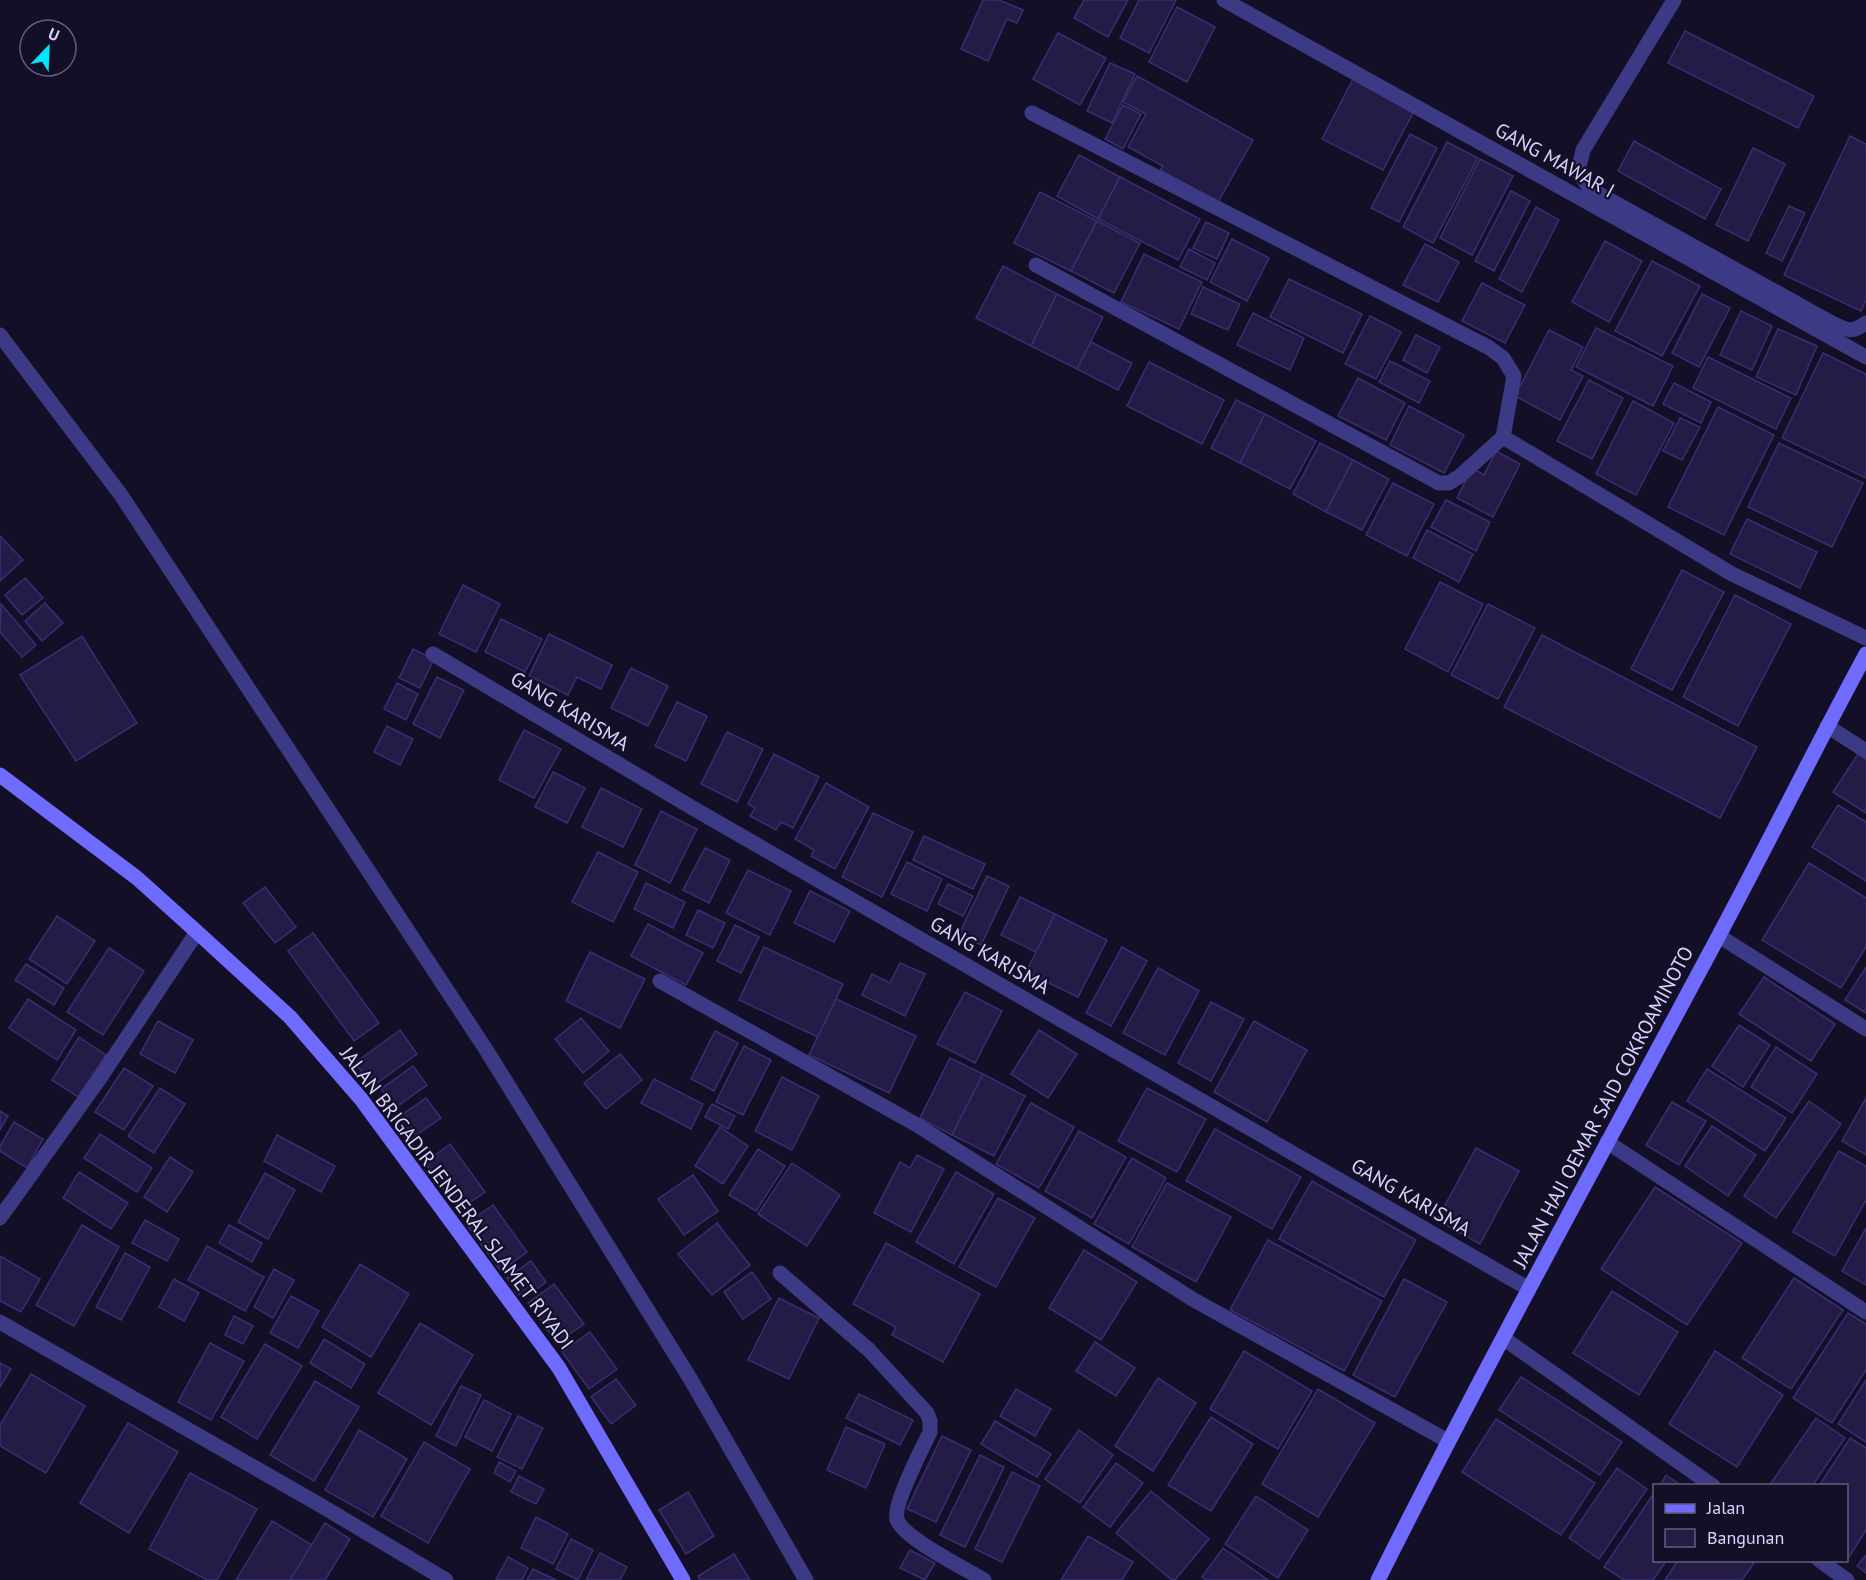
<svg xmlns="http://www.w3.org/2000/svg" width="1866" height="1580" font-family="'PT Sans',sans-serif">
	<rect width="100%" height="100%" fill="#130f26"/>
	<g fill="#241b47" stroke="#3b2d73" stroke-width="1.5">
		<polygon points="983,0 999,0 1023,10 1017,23 1007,19 988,61 961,49"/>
		<polygon points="1084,0 1128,0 1108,37 1074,18"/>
		<polygon points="1139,0 1176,0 1149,53 1120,38"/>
		<polygon points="1177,7 1215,27 1187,82 1149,62"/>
		<polygon points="1685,31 1814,96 1798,128 1668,63"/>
		<polygon points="1058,33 1106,58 1080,105 1033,79"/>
		<polygon points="1110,63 1135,74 1112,123 1087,111"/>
		<polygon points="1137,76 1253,140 1218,202 1160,170 1163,166 1128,147 1146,114 1123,102"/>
		<polygon points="1354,77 1415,109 1383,170 1322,139"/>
		<polygon points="1123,105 1141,114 1123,149 1105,139"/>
		<polygon points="1410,134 1437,148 1399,222 1371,208"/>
		<polygon points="1850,136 1866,144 1866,300 1861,311 1784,275"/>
		<polygon points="1634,141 1721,189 1705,219 1618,171"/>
		<polygon points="1447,142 1478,158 1433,243 1403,227"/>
		<polygon points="1753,148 1785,164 1748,241 1716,225"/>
		<polygon points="1079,155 1120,177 1098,219 1057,196"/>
		<polygon points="1480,159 1513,176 1472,255 1440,238"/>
		<polygon points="1120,177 1200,219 1178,260 1098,219"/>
		<polygon points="1511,191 1530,201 1494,271 1475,261"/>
		<polygon points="1040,192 1097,221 1071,271 1014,243"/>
		<polygon points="1789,206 1805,213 1782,261 1766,253"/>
		<polygon points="1536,207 1559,220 1522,292 1499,279"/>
		<polygon points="1097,221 1140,243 1114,293 1071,271"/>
		<polygon points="1206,222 1229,233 1217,259 1193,248"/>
		<polygon points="1232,239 1269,258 1247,301 1210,282"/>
		<polygon points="1605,241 1642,261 1609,322 1572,302"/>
		<polygon points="1425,244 1459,262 1438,302 1403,285"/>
		<polygon points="1189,249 1215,263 1207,280 1180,267"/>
		<polygon points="1144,254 1202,282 1179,329 1121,302"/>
		<polygon points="1652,261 1700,286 1662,356 1615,331"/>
		<polygon points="1003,266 1057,294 1031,346 976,318"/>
		<polygon points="1289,279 1362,314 1343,353 1270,317"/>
		<polygon points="1482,283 1525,305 1505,343 1462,321"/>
		<polygon points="1203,287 1240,304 1228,330 1191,314"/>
		<polygon points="1057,294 1103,317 1077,369 1031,346"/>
		<polygon points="1702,294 1730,308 1699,367 1672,353"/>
		<polygon points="1741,311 1772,326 1752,370 1720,355"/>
		<polygon points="1253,313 1304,338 1290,370 1237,345"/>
		<polygon points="1370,316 1401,332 1376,379 1345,364"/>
		<polygon points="1596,328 1673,366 1653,406 1576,367"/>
		<polygon points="1778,329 1817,346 1796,395 1756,377"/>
		<polygon points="1549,330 1583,347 1571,370 1583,376 1560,420 1515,396"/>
		<polygon points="1416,335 1440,347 1427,373 1403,360"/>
		<polygon points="1091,342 1132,363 1118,390 1077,369"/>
		<polygon points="1823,353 1866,374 1866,478 1782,438"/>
		<polygon points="1708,357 1791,398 1776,429 1693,388"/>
		<polygon points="1390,361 1430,381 1419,403 1379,382"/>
		<polygon points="1149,362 1224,400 1202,444 1127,406"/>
		<polygon points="1358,378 1405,403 1386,440 1338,416"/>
		<polygon points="1589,380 1623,398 1592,459 1557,441"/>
		<polygon points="1674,383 1711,402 1701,423 1663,404"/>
		<polygon points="1236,400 1265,414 1240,463 1211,448"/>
		<polygon points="1633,401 1674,423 1636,495 1596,474"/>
		<polygon points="1409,406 1464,435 1444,473 1390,445"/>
		<polygon points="1718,407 1774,435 1724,535 1668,507"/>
		<polygon points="1265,414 1316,441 1290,489 1240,463"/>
		<polygon points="1680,418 1700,427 1682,460 1663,451"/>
		<polygon points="1320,443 1353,460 1326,512 1293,494"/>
		<polygon points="1779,443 1863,483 1832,547 1748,507"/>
		<polygon points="1496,451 1520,464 1493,517 1457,498 1472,468 1484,475"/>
		<polygon points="1353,460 1389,479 1362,530 1326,512"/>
		<polygon points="1393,483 1434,504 1407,556 1366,535"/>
		<polygon points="1446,500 1490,522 1476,551 1431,527"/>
		<polygon points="1747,519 1817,552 1800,588 1730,554"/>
		<polygon points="1427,530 1473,554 1459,582 1413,558"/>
		<polygon points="0,536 23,560 0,581"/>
		<polygon points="1682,570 1724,592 1672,690 1631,669"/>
		<polygon points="25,578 43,598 22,615 5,595"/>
		<polygon points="1440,582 1483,604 1448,672 1405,649"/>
		<polygon points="463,585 500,604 476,652 439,634"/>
		<polygon points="1735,595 1791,624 1738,726 1683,697"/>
		<polygon points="45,603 63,623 42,641 25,621"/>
		<polygon points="1,604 36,645 22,657 0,632"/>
		<polygon points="1488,604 1535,628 1498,699 1451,675"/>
		<polygon points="501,619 542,639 525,672 485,652"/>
		<polygon points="549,634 612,665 601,689 577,677 568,695 529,676"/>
		<polygon points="1542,635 1757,747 1720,818 1504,707"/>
		<polygon points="82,636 137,723 76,761 20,675"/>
		<polygon points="413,649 434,659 420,688 399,678"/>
		<polygon points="631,668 668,686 648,726 611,708"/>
		<polygon points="437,677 464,690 440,738 413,724"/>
		<polygon points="397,683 418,694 406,720 384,709"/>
		<polygon points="677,702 707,716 686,761 655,746"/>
		<polygon points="387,726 413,739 400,765 374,752"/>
		<polygon points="524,730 561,749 534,798 499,780"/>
		<polygon points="727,732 763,749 737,802 701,784"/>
		<polygon points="774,754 819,777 793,828 781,822 776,830 750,816 755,808 748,804"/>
		<polygon points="1858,754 1866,759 1866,813 1833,792"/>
		<polygon points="553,772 585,788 567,823 535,807"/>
		<polygon points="826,783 869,807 835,869 811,856 814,850 795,839"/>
		<polygon points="601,788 642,809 623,847 582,827"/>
		<polygon points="1838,805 1866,822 1866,881 1812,847"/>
		<polygon points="661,811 697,829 670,883 635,865"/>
		<polygon points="873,813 913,832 882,897 842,877"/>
		<polygon points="924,836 985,864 973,889 913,860"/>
		<polygon points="705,848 730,860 709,903 683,890"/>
		<polygon points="598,852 638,872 613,922 572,902"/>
		<polygon points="907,862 942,879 927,911 891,894"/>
		<polygon points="1809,863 1866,898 1866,947 1841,988 1762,940"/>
		<polygon points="748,870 791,891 770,935 726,913"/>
		<polygon points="987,876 1009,886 981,945 959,934"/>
		<polygon points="646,883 685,902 673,928 634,909"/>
		<polygon points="948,884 973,896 963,916 938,904"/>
		<polygon points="265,887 296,927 275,943 243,903"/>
		<polygon points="810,891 850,911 834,942 794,923"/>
		<polygon points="1020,897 1055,914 1036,952 1001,935"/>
		<polygon points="698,910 725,923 713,948 686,935"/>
		<polygon points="1055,914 1107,940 1078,997 1026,972"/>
		<polygon points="57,916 95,941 67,984 29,959"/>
		<polygon points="648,924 703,953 686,985 631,956"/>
		<polygon points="735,925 759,937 741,973 717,961"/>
		<polygon points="313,933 379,1023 354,1041 288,951"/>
		<polygon points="764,947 843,984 818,1037 739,1000"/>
		<polygon points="1122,947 1147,961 1111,1026 1086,1013"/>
		<polygon points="109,948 144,971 103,1035 67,1012"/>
		<polygon points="590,952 645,979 620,1028 566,1001"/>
		<polygon points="900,963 925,974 905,1016 862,995 872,974 890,983"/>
		<polygon points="26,964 64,988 54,1005 15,980"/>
		<polygon points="1866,967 1866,1013 1845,1000"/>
		<polygon points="1158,968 1199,991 1165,1055 1123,1033"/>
		<polygon points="1764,977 1835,1024 1811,1061 1739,1014"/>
		<polygon points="965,992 1002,1011 975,1063 937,1044"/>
		<polygon points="28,999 76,1030 57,1060 9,1028"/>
		<polygon points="836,999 916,1036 889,1093 809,1055"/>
		<polygon points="1211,1002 1244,1019 1211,1081 1178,1063"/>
		<polygon points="581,1018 609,1051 583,1073 555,1039"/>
		<polygon points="158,1021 193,1040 175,1073 140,1054"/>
		<polygon points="1254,1021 1307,1050 1267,1122 1214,1092"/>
		<polygon points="1739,1025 1770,1045 1743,1087 1712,1066"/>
		<polygon points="400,1030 417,1054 373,1086 355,1063"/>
		<polygon points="1039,1030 1077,1054 1048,1098 1011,1074"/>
		<polygon points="715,1031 738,1043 714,1091 691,1079"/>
		<polygon points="79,1037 106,1055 78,1097 52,1080"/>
		<polygon points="744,1046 771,1060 743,1115 716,1102"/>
		<polygon points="1776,1047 1817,1074 1792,1113 1751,1087"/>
		<polygon points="620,1054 642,1080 606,1109 584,1083"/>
		<polygon points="950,1058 983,1074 952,1135 920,1118"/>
		<polygon points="413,1066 427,1085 395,1108 381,1089"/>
		<polygon points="124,1068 153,1086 124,1130 95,1112"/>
		<polygon points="1707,1069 1786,1118 1765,1151 1687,1101"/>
		<polygon points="983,1074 1025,1096 994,1156 952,1135"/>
		<polygon points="782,1077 819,1096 792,1150 755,1131"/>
		<polygon points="654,1079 703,1104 691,1129 641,1103"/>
		<polygon points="160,1088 185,1104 154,1153 128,1136"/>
		<polygon points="1147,1088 1206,1119 1177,1172 1118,1141"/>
		<polygon points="426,1098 441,1118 408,1141 393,1121"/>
		<polygon points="1866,1098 1866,1155 1842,1141"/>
		<polygon points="1809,1101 1841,1124 1776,1218 1744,1196"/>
		<polygon points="1672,1102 1706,1121 1679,1165 1646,1145"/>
		<polygon points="1031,1103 1074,1127 1039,1188 996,1164"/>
		<polygon points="712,1104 735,1116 728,1129 705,1117"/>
		<polygon points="0,1111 8,1116 0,1130"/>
		<polygon points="14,1122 43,1139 27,1168 0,1151 0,1146"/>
		<polygon points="1712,1126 1756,1155 1728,1196 1685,1166"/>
		<polygon points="720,1127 748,1146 723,1184 695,1166"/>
		<polygon points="1215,1129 1301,1177 1272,1229 1186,1181"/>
		<polygon points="1079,1131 1126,1157 1092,1218 1045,1191"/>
		<polygon points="100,1134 152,1168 137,1192 84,1158"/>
		<polygon points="277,1135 335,1166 321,1192 264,1161"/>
		<polygon points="450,1144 485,1192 459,1210 425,1163"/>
		<polygon points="1476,1148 1519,1171 1480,1244 1437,1220"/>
		<polygon points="758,1149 785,1166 756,1211 729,1195"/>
		<polygon points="1839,1151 1866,1166 1866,1200 1835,1256 1793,1232"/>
		<polygon points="917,1155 944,1169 911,1232 874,1213 900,1162 910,1168"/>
		<polygon points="170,1157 193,1172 167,1212 144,1197"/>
		<polygon points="1132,1158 1166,1178 1129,1244 1094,1224"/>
		<polygon points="792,1163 840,1195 807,1246 758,1214"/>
		<polygon points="79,1172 128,1203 111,1229 63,1198"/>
		<polygon points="956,1172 994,1194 954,1264 916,1242"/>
		<polygon points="265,1173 295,1190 268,1239 238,1222"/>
		<polygon points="693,1175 718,1211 684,1235 658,1199"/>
		<polygon points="1312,1181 1416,1240 1384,1297 1279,1239"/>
		<polygon points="1167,1183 1231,1217 1196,1282 1132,1247"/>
		<polygon points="1655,1187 1742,1243 1687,1325 1601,1269"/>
		<polygon points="998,1198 1035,1218 996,1287 959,1267"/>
		<polygon points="493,1205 527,1252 501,1271 466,1224"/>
		<polygon points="145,1220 179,1239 167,1261 132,1243"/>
		<polygon points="717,1223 750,1265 712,1295 678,1254"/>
		<polygon points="82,1225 119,1247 74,1326 36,1305"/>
		<polygon points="229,1225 262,1243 252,1262 219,1243"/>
		<polygon points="1866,1228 1866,1285 1842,1271"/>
		<polygon points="1268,1240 1382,1301 1344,1371 1230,1310"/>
		<polygon points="886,1243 980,1294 943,1362 892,1335 896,1327 853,1304"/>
		<polygon points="207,1246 264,1277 245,1311 188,1280"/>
		<polygon points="1084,1250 1137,1282 1101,1340 1049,1308"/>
		<polygon points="125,1253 150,1267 121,1320 96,1307"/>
		<polygon points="0,1256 40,1279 21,1312 0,1301"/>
		<polygon points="531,1261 546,1282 523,1299 507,1278"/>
		<polygon points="360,1264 409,1294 371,1357 322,1327"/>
		<polygon points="274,1269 294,1280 273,1318 254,1307"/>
		<polygon points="752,1272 771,1299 743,1319 724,1292"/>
		<polygon points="1794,1278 1843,1310 1791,1389 1742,1358"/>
		<polygon points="174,1279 199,1293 184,1321 159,1307"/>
		<polygon points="1404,1279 1447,1302 1395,1397 1353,1375"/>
		<polygon points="554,1284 584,1324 557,1343 528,1303"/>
		<polygon points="1612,1291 1678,1332 1639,1395 1573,1353"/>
		<polygon points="291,1296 319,1311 298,1348 270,1333"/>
		<polygon points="779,1298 819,1318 789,1379 748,1360"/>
		<polygon points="1848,1313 1866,1324 1866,1370 1832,1423 1793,1398"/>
		<polygon points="234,1316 253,1326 243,1344 225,1335"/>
		<polygon points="420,1323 473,1355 431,1425 378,1393"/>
		<polygon points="590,1332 617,1369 589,1389 562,1352"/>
		<polygon points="324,1339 365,1364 351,1388 310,1363"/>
		<polygon points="1095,1342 1135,1368 1116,1396 1076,1371"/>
		<polygon points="210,1343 244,1361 211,1420 178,1402"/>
		<polygon points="265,1344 302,1366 257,1439 221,1417"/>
		<polygon points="1244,1351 1312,1391 1278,1449 1210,1409"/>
		<polygon points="1715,1351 1783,1395 1737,1467 1669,1424"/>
		<polygon points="0,1363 11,1369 0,1387"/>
		<polygon points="31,1374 85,1406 46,1473 0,1446 0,1425"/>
		<polygon points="1521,1377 1622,1442 1600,1475 1499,1410"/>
		<polygon points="1158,1378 1196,1403 1153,1471 1115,1446"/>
		<polygon points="616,1379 636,1405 611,1424 591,1397"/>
		<polygon points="1866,1380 1866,1442 1838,1424"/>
		<polygon points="315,1381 359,1407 314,1481 270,1455"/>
		<polygon points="461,1386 481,1395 456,1446 436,1436"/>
		<polygon points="1016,1389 1051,1409 1035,1436 1000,1416"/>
		<polygon points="1318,1389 1375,1423 1318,1517 1262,1484"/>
		<polygon points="859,1394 913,1420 900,1445 846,1418"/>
		<polygon points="484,1400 511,1414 492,1451 465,1437"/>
		<polygon points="518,1416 543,1428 522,1469 497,1457"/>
		<polygon points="1211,1417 1253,1444 1211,1511 1168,1485"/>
		<polygon points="1816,1418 1845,1438 1812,1486 1769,1486"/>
		<polygon points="1496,1419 1595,1483 1561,1535 1462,1472"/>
		<polygon points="995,1421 1051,1454 1037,1477 981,1444"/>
		<polygon points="128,1423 178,1452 129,1533 80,1503"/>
		<polygon points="846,1427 885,1444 866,1488 827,1470"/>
		<polygon points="359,1430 407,1459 373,1517 325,1490"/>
		<polygon points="1079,1430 1113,1455 1080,1503 1045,1479"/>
		<polygon points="942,1436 971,1450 936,1522 907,1509"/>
		<polygon points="1850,1438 1866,1448 1866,1530 1849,1557 1846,1556 1846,1486 1819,1486"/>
		<polygon points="424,1442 470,1469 428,1543 381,1516"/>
		<polygon points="980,1455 1004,1467 965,1547 940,1535"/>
		<polygon points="499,1462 516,1471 510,1482 494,1473"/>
		<polygon points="1116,1463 1143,1483 1110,1527 1083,1507"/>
		<polygon points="1617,1468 1647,1489 1599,1559 1569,1538"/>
		<polygon points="1012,1472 1040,1486 1002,1562 975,1549"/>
		<polygon points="190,1473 257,1509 217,1580 207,1580 149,1549"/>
		<polygon points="1666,1475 1682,1486 1660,1486"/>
		<polygon points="519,1476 544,1489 536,1504 511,1492"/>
		<polygon points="1151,1491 1209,1539 1175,1580 1172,1580 1116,1533"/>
		<polygon points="688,1492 714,1536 686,1554 659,1510"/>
		<polygon points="1654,1493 1654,1560 1667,1560 1653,1580 1624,1580 1604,1567"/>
		<polygon points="1256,1496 1308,1530 1278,1578 1225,1544"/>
		<polygon points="536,1517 568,1534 553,1564 521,1548"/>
		<polygon points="272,1521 312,1545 290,1580 236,1580"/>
		<polygon points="325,1523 350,1539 325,1580 290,1580"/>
		<polygon points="1088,1536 1133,1562 1122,1580 1061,1580"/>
		<polygon points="571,1539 593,1550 578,1580 556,1569"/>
		<polygon points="1223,1548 1268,1580 1206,1580 1202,1577"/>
		<polygon points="910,1550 935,1563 925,1580 900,1568"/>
		<polygon points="600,1553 627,1567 620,1580 586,1580"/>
		<polygon points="734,1554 750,1580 700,1580 698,1576"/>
		<polygon points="1866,1555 1866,1573 1857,1566"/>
		<polygon points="508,1557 528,1568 522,1580 496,1580"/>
		<polygon points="1678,1560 1756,1560 1742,1580 1665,1580"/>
		<polygon points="533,1569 556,1580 527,1580"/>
	</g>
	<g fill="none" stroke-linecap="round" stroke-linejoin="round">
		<path stroke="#3d3a85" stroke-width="15" d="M1674,0l-91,150 -5,21 12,18 240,133c16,8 21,12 36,1"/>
		<polyline stroke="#3d3a85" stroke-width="15" points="0,335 121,495 485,1048 691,1380 806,1580"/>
		<g stroke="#3d3a85" stroke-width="15">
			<polyline points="1224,0 1866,357"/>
			<polyline points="1032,113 1488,347 1503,358 1514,376 1503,437 1460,476 1449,483 1439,483 1036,265"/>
			<polyline points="1503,437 1732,574 1866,638"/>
			<polyline points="433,654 691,807 1529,1289"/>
			<polyline points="1827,726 1866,751"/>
			<polyline points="1719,936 1866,1029"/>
			<polyline points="660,981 917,1125 1194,1300 1448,1441"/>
			<polyline points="1607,1142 1866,1312"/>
			<polyline points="0,1218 98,1081 197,932"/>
			<path d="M780,1273l89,77 58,63 3,8v11c-8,17 -37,72 -33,87 4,18 69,50 87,61"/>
			<polyline points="0,1322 320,1505 446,1580"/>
			<polyline points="1503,1338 1713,1486"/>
			<polyline points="1819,1560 1847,1580"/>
		</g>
		<g stroke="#6f6bff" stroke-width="15">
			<polyline points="0,775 137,878 197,932 290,1017 361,1099 559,1368 683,1580"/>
			<path d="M1378,1580c108,-216 225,-428 339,-641 51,-95 98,-191 149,-285"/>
		</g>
	</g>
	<g text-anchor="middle" stroke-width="4.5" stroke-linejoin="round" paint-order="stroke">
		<g font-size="20" fill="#d9d4ff" stroke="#130f26">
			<text transform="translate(1555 160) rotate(29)" y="7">GANG MAWAR I</text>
			<text transform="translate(570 711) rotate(31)" y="7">GANG KARISMA</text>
			<text transform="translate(990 955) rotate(30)" y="7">GANG KARISMA</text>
			<text transform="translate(1603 1107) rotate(-62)" y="7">JALAN HAJI OEMAR SAID COKROAMINOTO</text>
			<text transform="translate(1411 1197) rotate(30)" y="7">GANG KARISMA</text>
			<text transform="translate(457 1198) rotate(53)" y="7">JALAN BRIGADIR JENDERAL SLAMET RIYADI</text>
		</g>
	</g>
	<rect x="1653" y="1484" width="195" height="78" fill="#130f26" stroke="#625e7d" stroke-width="1.5"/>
	<rect x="1665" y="1504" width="30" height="9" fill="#6f6bff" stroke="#625e7d" stroke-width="1.5"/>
	<text x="1707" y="1514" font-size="18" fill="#d9d4ff">Jalan</text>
	<rect x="1665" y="1529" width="30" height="18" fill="#241b47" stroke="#625e7d" stroke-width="1.5"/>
	<text x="1707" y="1544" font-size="18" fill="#d9d4ff">Bangunan</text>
	<g transform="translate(48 48) rotate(23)"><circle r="28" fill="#130f26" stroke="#625e7d" stroke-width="1.5"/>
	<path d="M0-4.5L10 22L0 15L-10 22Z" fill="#00e5ff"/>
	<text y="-9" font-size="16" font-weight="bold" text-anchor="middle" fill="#d9d4ff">U</text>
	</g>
</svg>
